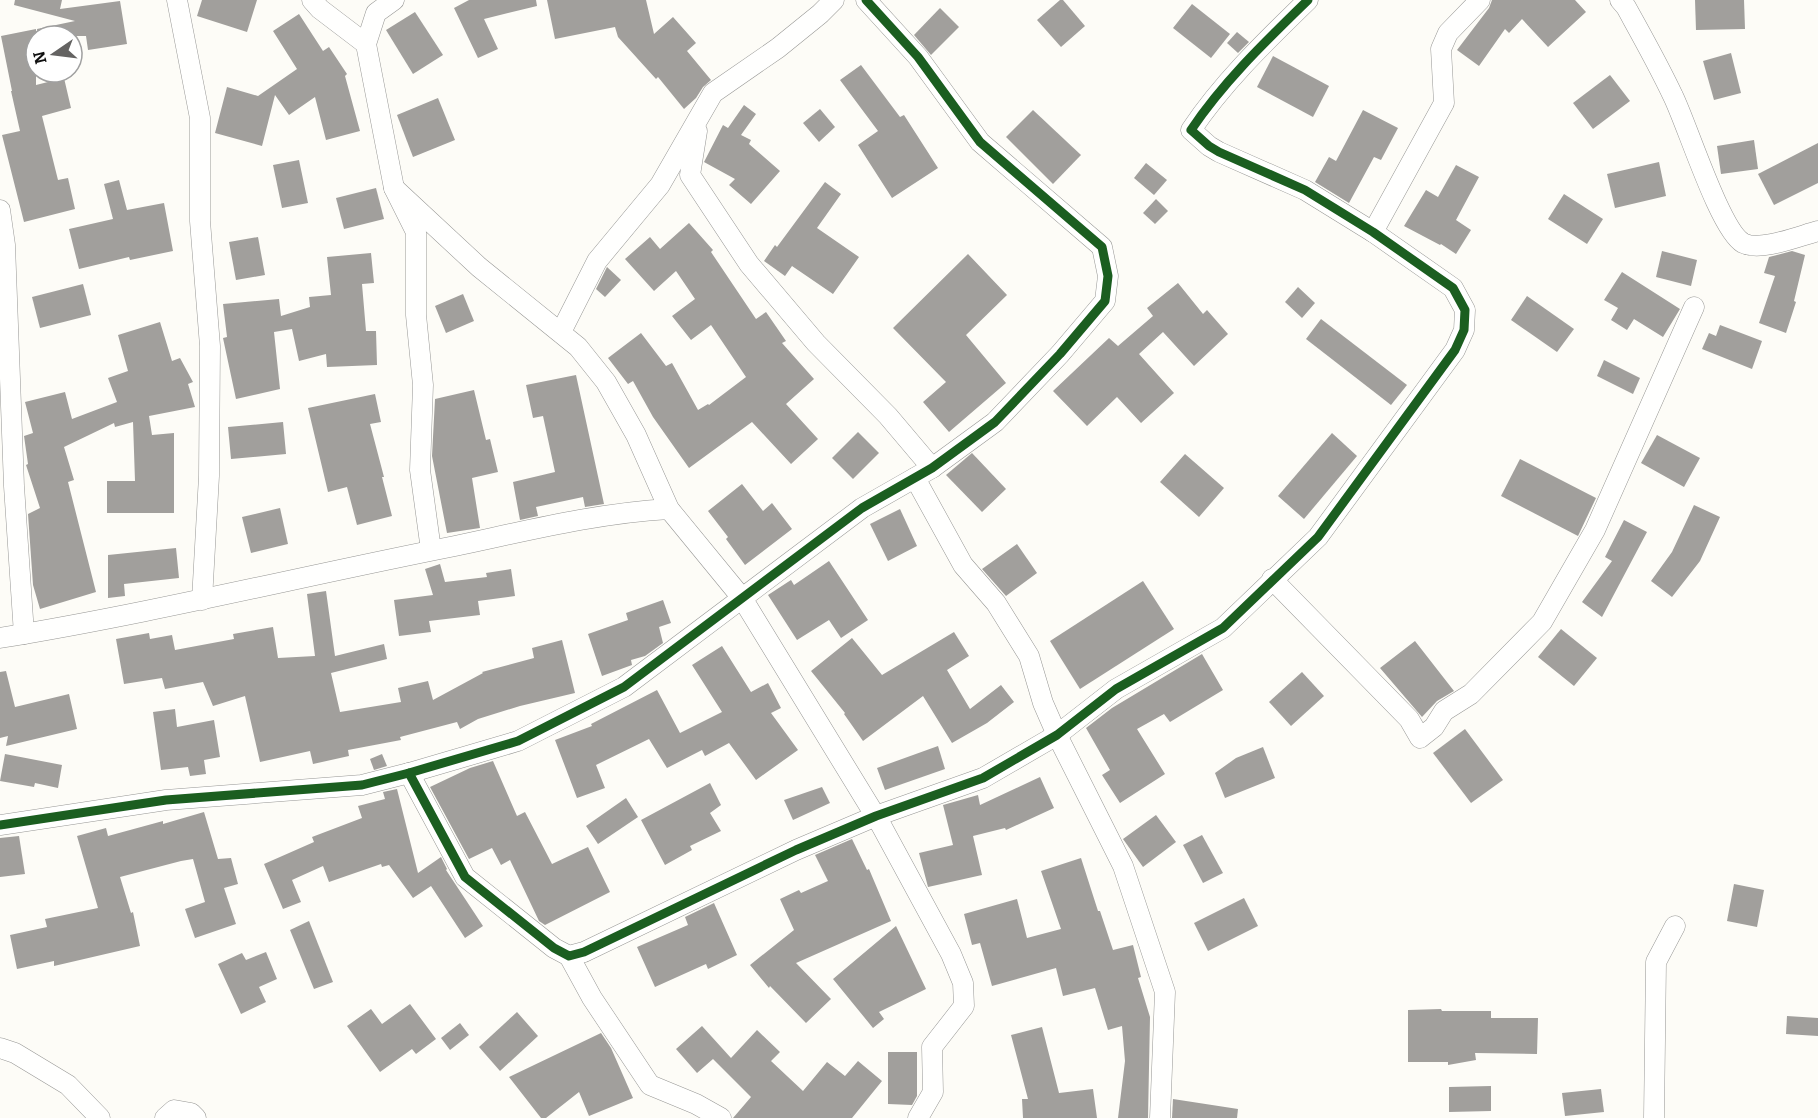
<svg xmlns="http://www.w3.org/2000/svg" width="1818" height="1118" font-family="Bitter,serif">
	<rect width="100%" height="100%" fill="#fdfcf7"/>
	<g fill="#a19f9c">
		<polygon points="15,0 62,0 60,9 120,1 127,44 88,50 86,36 38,36 37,29 75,21 14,5"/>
		<polygon points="202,0 257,0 247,32 197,16"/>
		<polygon points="469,0 536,0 537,6 484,19 498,49 478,58 454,8"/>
		<polygon points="547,0 646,0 654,34 673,17 696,43 687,51 711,80 703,87 696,98 684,109 658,77 656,79 618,37 615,27 555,39"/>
		<polygon points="1060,0 1063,0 1085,26 1061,47 1037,20"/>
		<polygon points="1492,0 1575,0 1586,12 1548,47 1522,19 1509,33 1505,29 1479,66 1457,50 1489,8"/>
		<polygon points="1695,0 1744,0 1745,29 1696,30"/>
		<polygon points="1192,4 1230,34 1211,58 1173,28"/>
		<polygon points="940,8 959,27 931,55 914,35"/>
		<polygon points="415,12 443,55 413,74 386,30"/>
		<polygon points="299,14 323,51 329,47 347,74 345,76 360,131 326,140 315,97 289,115 275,95 262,146 215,133 227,87 258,96 297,69 273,31"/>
		<polygon points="36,29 36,85 64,78 71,108 42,116 58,180 68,178 75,209 24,222 2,135 20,131 11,91 12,91 1,36"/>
		<polygon points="1237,32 1249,42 1238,53 1227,43"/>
		<polygon points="1731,53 1741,93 1714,100 1703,61"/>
		<polygon points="1273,56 1329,86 1313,117 1257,87"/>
		<polygon points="861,65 900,117 904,115 938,168 892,198 858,145 878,131 840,80"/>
		<polygon points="1610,75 1630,101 1593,129 1573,103"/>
		<polygon points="438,98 455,140 413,157 397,115"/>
		<polygon points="744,105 756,114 741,135 751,140 749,144 780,171 751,204 729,185 735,179 704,162 723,125 728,128"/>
		<polygon points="820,109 835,127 819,142 803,123"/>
		<polygon points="1033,110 1081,155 1053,184 1006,137"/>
		<polygon points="1363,110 1398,128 1381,160 1374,157 1349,203 1315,182 1329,157 1336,161"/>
		<polygon points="1754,140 1758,169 1721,174 1717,146"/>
		<polygon points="1818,143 1818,183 1774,205 1758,174"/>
		<polygon points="299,160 308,203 282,208 273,165"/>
		<polygon points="1659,162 1666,196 1615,208 1607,174"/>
		<polygon points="1146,163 1167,180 1154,195 1134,178"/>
		<polygon points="1456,165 1479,177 1456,220 1471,230 1456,254 1441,244 1440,245 1404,226 1426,190 1438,197"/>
		<polygon points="119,180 127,210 164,203 173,251 130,260 129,257 79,269 69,229 113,219 104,184"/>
		<polygon points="825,182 841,194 817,228 859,257 833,294 792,266 785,276 764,261 775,245 777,247"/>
		<polygon points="376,188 384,219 344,229 336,198"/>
		<polygon points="1564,194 1603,219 1587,244 1548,219"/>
		<polygon points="1156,199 1168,211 1155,224 1143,213"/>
		<polygon points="689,223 713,250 711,252 756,319 766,312 786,341 782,343 814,379 786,404 818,439 791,464 752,422 689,468 653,417 633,381 628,384 608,358 641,333 666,366 672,363 698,410 708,404 709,405 746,377 711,325 691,340 672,316 695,299 676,271 654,291 625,259 650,237 660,249"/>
		<polygon points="258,237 265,275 236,280 229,242"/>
		<polygon points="1662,251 1697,260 1691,286 1656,277"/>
		<polygon points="1792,251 1805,255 1794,301 1796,302 1786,333 1759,323 1775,276 1764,273 1769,257"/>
		<polygon points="371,253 374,283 362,284 366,331 376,331 377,365 327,367 326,354 299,361 292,329 274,332 280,389 236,399 223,338 227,337 223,304 279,299 281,316 310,307 309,297 331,295 327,257"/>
		<polygon points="968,254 1007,295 966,335 1006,383 949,432 923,402 946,382 893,328"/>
		<polygon points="607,267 621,280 605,297 596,289"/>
		<polygon points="1622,272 1680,309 1663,337 1634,319 1627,330 1611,320 1618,308 1604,300"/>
		<polygon points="1178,283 1203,314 1207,310 1228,334 1194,366 1163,332 1139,354 1174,393 1141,423 1117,397 1087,426 1053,391 1109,338 1118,346 1153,316 1147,308"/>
		<polygon points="83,284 91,315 40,328 32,297"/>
		<polygon points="1298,287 1315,303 1302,318 1285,302"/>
		<polygon points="463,294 474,321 446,333 435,306"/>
		<polygon points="1527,296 1574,329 1557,352 1511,320"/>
		<polygon points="1321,319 1407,385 1391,405 1306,339"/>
		<polygon points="160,322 172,361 180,358 193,382 188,384 195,407 149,416 152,435 174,433 174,513 107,513 107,481 135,481 133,422 115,427 114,423 64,447 74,480 68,482 96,592 40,609 33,585 28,514 40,508 26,465 28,464 24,436 33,433 25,402 65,392 72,419 117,402 108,378 128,371 118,335"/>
		<polygon points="1720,325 1762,341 1752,369 1702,349 1709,333 1716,336"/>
		<polygon points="1604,360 1640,378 1633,394 1597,376"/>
		<polygon points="576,375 604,504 585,507 583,497 536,507 538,516 520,520 513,482 555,472 543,416 533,418 526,385"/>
		<polygon points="474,390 486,440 490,439 498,472 472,478 480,528 447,533 432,456 435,399"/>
		<polygon points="375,394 381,422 370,424 384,477 382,477 392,516 357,525 347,487 328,492 308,408"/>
		<polygon points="283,422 286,454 231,459 228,427"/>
		<polygon points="858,432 879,453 853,479 832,458"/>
		<polygon points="1332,433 1357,456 1304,519 1278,496"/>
		<polygon points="1657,435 1700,458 1684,487 1641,463"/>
		<polygon points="972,453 1006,489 982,512 946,475"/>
		<polygon points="1185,454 1224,488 1199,517 1160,482"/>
		<polygon points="1520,459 1596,498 1578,536 1501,496"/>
		<polygon points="742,484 763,511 772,503 792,529 745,565 726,539 728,537 708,511"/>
		<polygon points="1694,505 1720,517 1700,561 1672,597 1651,581 1672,552"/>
		<polygon points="280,508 288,544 251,553 242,517"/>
		<polygon points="900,509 917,546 888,561 870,524"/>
		<polygon points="1624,520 1647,532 1602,617 1582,602 1612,561 1605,557"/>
		<polygon points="1017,544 1037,573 1006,596 982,569"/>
		<polygon points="176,548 179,578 124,584 125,596 108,598 108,555"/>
		<polygon points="829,561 868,620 841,638 829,620 797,640 768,595 791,580 794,585"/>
		<polygon points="440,564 445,582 487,577 486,573 511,569 515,596 478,601 480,615 429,621 431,632 399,636 394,600 433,595 425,569"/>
		<polygon points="1143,581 1174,629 1080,689 1050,641"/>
		<polygon points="326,591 335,656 384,644 387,659 331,673 340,712 401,702 398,688 428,681 433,700 483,673 482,672 534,658 532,648 562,640 575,693 520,706 478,719 460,729 457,722 400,737 401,740 348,750 349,756 313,764 310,751 260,762 245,696 213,706 203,682 165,689 162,678 124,684 116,639 149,633 150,639 172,635 175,650 234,639 233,634 273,627 278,658 315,656 307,594"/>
		<polygon points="663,600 671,623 659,627 663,643 645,656 631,660 632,665 602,676 588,634 628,620 626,613"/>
		<polygon points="1561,629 1597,658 1574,686 1538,657"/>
		<polygon points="954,632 969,656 947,670 970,709 1001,685 1014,702 987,723 952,743 923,696 863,741 844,714 845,713 811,671 852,638 882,675"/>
		<polygon points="1415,641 1454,691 1437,701 1422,717 1380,668"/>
		<polygon points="722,646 751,692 768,683 781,708 771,713 798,750 756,780 729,743 705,756 702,750 667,768 649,739 596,765 605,788 577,798 555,740 592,726 591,724 657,690 680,733 722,712 692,665"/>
		<polygon points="1202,654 1223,690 1170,722 1164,714 1137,729 1165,774 1120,803 1102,775 1110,770 1086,728 1112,708"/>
		<polygon points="6,671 15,707 69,694 77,729 6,746 8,736 0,738 0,672"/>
		<polygon points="1302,672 1324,696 1291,726 1269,702"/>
		<polygon points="175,709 177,727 214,720 220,757 204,760 206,774 190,776 188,767 161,770 153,712"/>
		<polygon points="1465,729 1503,780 1471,803 1433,753"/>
		<polygon points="938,746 945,769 885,790 877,768"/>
		<polygon points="1263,747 1275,778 1225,798 1215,773 1236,758"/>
		<polygon points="5,754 62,765 58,788 35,783 34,787 0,781"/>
		<polygon points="382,754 387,766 374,770 370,759"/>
		<polygon points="493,761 517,816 525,812 552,864 588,847 610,892 545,925 539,921 510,860 501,865 492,848 469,859 430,787 470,768"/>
		<polygon points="1040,777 1054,808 1006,830 1005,828 973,836 982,875 928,887 919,853 953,845 943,805 978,795 980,805"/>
		<polygon points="710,783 721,805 710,813 721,831 690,846 692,850 665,865 641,820"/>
		<polygon points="822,787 830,803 793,820 784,800"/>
		<polygon points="397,789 418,873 441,857 447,869 446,870 483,926 465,938 431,886 413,898 389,865 382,867 381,864 329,882 323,866 292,880 301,902 283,909 264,864 314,842 312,837 362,818 358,806 385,799 383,792"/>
		<polygon points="626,798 638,817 598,844 586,826"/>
		<polygon points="204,812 218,859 231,858 238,884 224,888 236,924 195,938 185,909 205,902 193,859 181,861 120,877 131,913 133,912 140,946 54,966 54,961 17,969 10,935 47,927 45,919 98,908 77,836 106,828 108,836 163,821 163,824"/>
		<polygon points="1156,815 1176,842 1143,867 1123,839"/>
		<polygon points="1202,835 1223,873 1203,883 1183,845"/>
		<polygon points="19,836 25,874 0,877 0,838"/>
		<polygon points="852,839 867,870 869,869 891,921 796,963 831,999 806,1023 770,986 769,988 750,965 794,930 780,899 799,890 801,893 828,881 815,855"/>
		<polygon points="1081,858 1098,911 1100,911 1113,950 1133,945 1141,977 1138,978 1150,1017 1148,1118 1118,1118 1125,1061 1122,1026 1108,1030 1095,988 1063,996 1056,968 992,986 980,943 972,945 964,914 1017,899 1027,938 1061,929 1041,871"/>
		<polygon points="1734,884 1764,890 1757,927 1727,921"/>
		<polygon points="1244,898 1258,926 1208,951 1194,923"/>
		<polygon points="714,903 737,955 708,969 706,964 655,987 637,947 688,925 685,917"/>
		<polygon points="309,921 333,982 314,989 290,930"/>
		<polygon points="896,926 926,989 879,1012 884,1019 873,1028 833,979"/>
		<polygon points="266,952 277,979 259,987 266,1002 241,1014 218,964 242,953 246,960"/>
		<polygon points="410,1004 436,1039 416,1054 412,1049 380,1072 347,1026 371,1009 382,1024"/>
		<polygon points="1441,1009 1442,1011 1491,1011 1491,1018 1538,1018 1537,1054 1475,1053 1476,1060 1448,1065 1448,1062 1408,1062 1408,1010"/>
		<polygon points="517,1012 538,1036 500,1071 479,1047"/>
		<polygon points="1787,1016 1818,1018 1818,1036 1786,1034"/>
		<polygon points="460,1023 469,1035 450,1050 441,1038"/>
		<polygon points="702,1026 731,1058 757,1030 780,1052 771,1061 803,1091 827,1062 845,1076 858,1061 882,1081 852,1118 733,1118 751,1097 713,1059 697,1073 676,1049"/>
		<polygon points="1042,1027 1059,1093 1093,1089 1097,1118 1023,1118 1022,1099 1028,1099 1011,1035"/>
		<polygon points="601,1033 611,1048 633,1098 589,1116 579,1092 546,1118 541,1118 509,1077"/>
		<polygon points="888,1052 917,1052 917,1096 912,1105 888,1104"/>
		<polygon points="1491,1086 1491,1111 1449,1112 1449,1087"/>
		<polygon points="1601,1089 1604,1112 1565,1116 1562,1093"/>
		<polygon points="1173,1099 1238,1109 1237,1118 1172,1118"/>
	</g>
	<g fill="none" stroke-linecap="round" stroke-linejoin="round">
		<g stroke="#979795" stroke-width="21">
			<g id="street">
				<polyline points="177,0 200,118 200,221 210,346 209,476 202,600"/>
				<polyline points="312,0 320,9 366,44"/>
				<polyline points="394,0 376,13 366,44 394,188 416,232 416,315 423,385 420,470 431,550"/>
				<path d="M1620,0l6,7c16,29 33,59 47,89 14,28 47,134 70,147 17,9 56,-7 75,-12"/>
				<polyline points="697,131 690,175 749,264 816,343 888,416 932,468"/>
				<polyline points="394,188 479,267 578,347 606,382 636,435 669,509 742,598 881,825 951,954 963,983 964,1006 932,1047 933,1092 918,1118"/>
				<polyline points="0,210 5,245 14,486 24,634"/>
				<polyline points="1373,232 1444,103 1441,49 1448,33 1480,0"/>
				<polyline points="561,332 597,261 660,185 713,93 778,48 820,14 834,0"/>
				<polyline points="915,478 963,565 996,603 1029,656 1043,703 1057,735 1123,866 1165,992 1160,1118"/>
				<polyline points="1272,579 1409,719 1420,738 1434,727 1444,711 1471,694 1542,622 1595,530 1694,307"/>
				<path d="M0,638c153,-25 303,-62 455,-92 71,-15 142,-33 214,-37"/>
				<path d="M409,773l56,104 89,71 15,8 15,-4 212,-102 80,-34 107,-38 74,-43 59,-46 107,-61 95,-91 137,-187 9,-20 1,-20 -12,-22 -80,-56 -68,-42 -86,-38 -10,-6 -18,-16c33,-49 75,-89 117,-130"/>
				<polyline points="0,825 166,800 362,785 409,773 518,741 624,687 862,508 932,468 995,422 1060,354 1105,301 1108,276 1102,247 980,142 918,57 866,0"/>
				<polyline points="569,956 592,998 650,1085 696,1104 721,1118"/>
				<polyline points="0,1048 15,1053 68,1085 100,1118"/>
				<polyline points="165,1118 174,1110 191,1113 196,1118"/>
				<polyline points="1654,1118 1656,962 1675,926"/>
			</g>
		</g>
		<use href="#street" stroke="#fffffe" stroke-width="20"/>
		<g stroke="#fff" stroke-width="13">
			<g id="cycleway">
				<path d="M409,773l56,104 89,71 15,8 15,-4 212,-102 80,-34 107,-38 74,-43 59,-46 107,-61 95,-91 137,-187 9,-20 1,-20 -12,-22 -80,-56 -68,-42 -86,-38 -10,-6 -18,-16c33,-49 75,-89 117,-130"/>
				<polyline points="0,825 166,800 362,785 409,773 518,741 624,687 862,508 932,468 995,422 1060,354 1105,301 1108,276 1102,247 980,142 918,57 866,0"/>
			</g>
		</g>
		<use href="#cycleway" stroke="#1b5e20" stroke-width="9"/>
	</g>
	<g transform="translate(54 54) rotate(256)"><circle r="28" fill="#ffffff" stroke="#a0a0a0" stroke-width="1.5"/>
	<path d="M0-4.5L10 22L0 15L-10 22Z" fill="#646362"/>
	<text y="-9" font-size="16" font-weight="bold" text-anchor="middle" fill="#111111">N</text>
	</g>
</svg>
